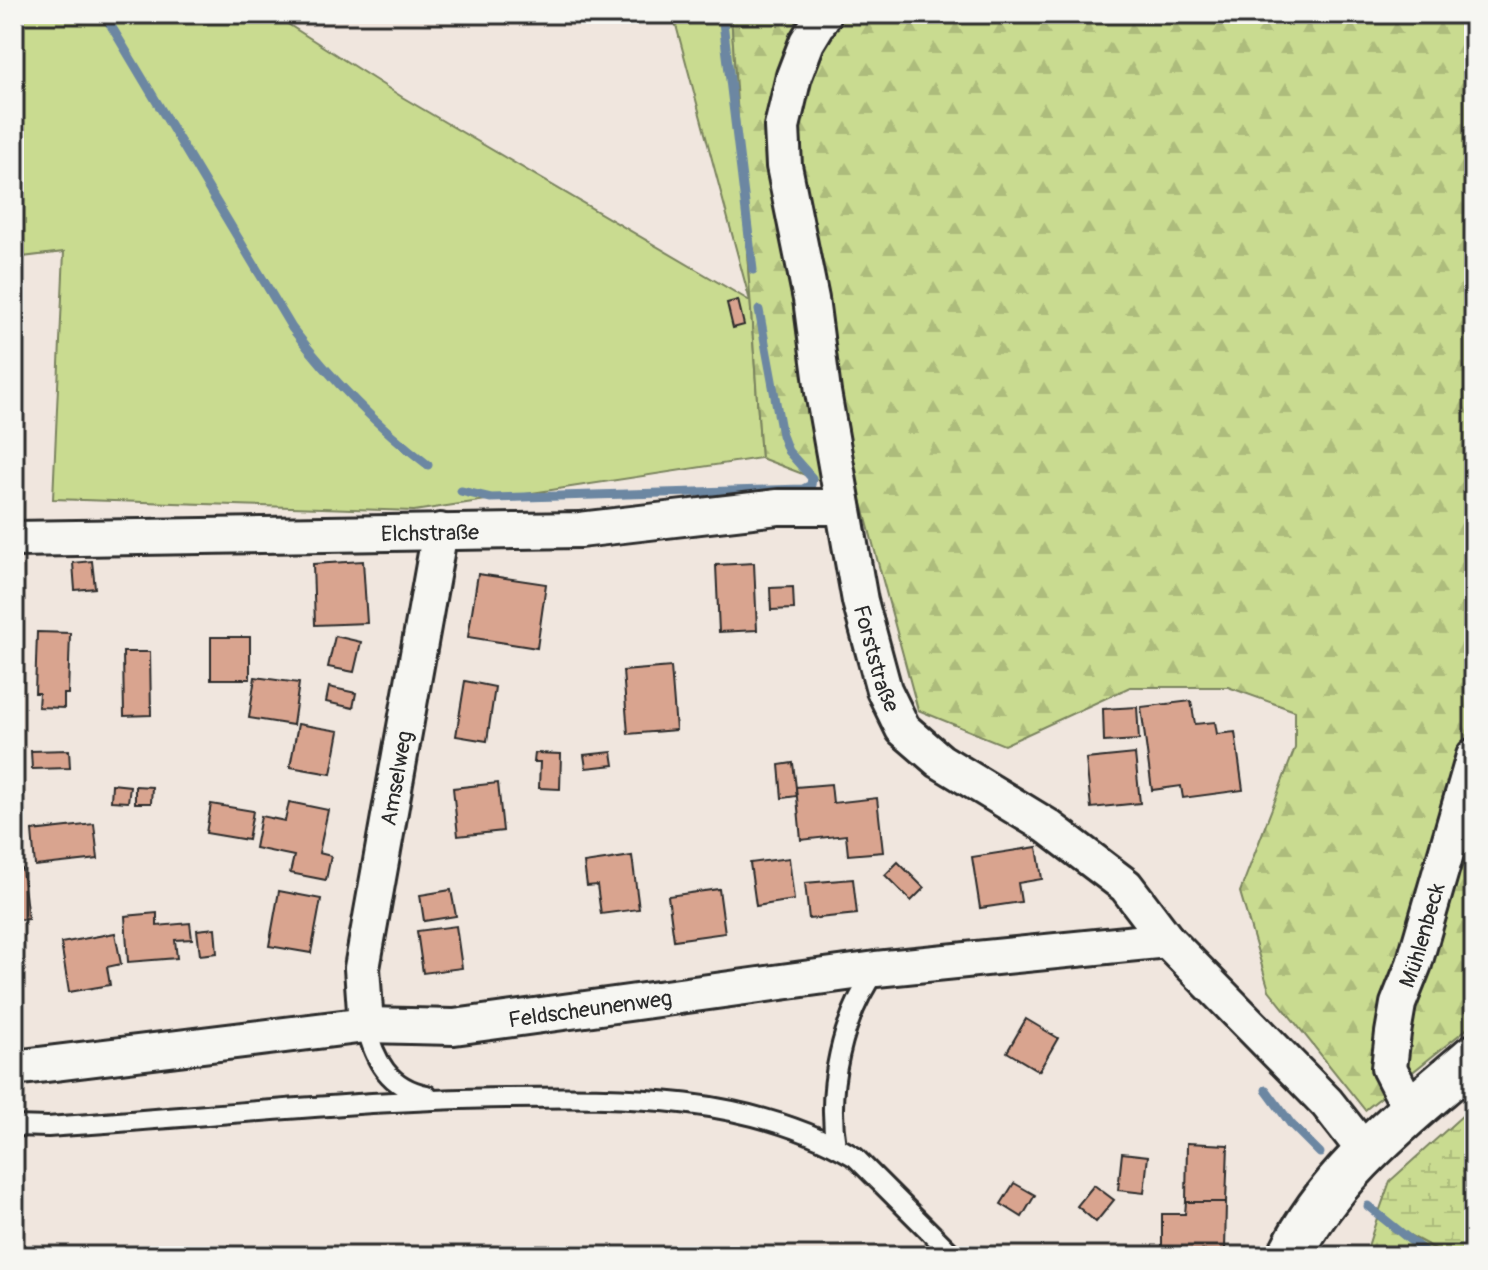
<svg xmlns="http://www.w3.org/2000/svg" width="1488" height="1270" font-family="Pangolin,sans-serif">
	<defs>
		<pattern id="forest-firs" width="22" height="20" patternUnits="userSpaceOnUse" patternTransform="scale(2)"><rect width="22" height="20" fill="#c9db90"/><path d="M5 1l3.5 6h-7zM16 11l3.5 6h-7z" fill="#adbc7c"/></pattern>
		<pattern id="wetland-marsh" width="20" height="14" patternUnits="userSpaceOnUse" patternTransform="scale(2)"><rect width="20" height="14" fill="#c9db90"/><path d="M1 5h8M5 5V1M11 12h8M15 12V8" fill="none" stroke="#adbc7c"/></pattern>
	</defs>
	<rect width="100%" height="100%" fill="#f0e6de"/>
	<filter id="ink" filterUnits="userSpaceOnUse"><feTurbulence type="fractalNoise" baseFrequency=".0125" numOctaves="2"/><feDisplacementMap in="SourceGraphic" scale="16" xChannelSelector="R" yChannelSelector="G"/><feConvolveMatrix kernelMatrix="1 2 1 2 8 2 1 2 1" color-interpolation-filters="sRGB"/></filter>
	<g filter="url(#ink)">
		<polygon fill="#c9db90" stroke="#7a835e" stroke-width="2" points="14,14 272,14 402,97 750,301 673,14 731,14 761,458 414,511 53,499 64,252 14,258"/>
		<g fill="url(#forest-firs)" stroke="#7a835e" stroke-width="2">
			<polygon points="731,14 1474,14 1474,1023 1365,1110 1269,990 1240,892 1295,748 1295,711 1228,687 1130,687 1004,745 918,710 860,496 761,458"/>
			<polygon points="1377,1218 1449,1256 1365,1256"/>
		</g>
		<polygon fill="url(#wetland-marsh)" stroke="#7a835e" stroke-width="2" points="1474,1105 1474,1256 1449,1256 1377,1218 1390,1181"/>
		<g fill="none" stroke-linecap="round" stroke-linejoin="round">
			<g stroke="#6c87a2" stroke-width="9">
				<path d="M104,14l188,314c39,51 85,98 136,137"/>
				<polyline points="722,14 753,270"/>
				<polyline points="461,491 491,498 803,489 811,485 812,478 788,451 782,435 759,310"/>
				<polyline points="1266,1090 1291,1124 1320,1153"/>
				<polyline points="1368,1206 1430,1256"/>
			</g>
		</g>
		<g fill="#d9a48f" stroke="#2b2b2b" stroke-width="2">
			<polygon points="738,300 744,325 733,328 727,303"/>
			<polygon points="92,561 95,588 75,590 73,563"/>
			<polygon points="363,561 367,623 315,625 313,564"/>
			<polygon points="754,563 757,630 719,632 716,565"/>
			<polygon points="478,574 546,584 537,648 468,637"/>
			<polygon points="793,587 794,609 771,610 770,588"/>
			<polygon points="37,632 70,633 68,694 64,694 64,708 38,707 39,693 35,693"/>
			<polygon points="335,636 361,642 354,672 328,667"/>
			<rect x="211" y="637" width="39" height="42"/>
			<polygon points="123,652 150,652 151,715 124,716"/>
			<polygon points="671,667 676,730 628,734 623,671"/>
			<polygon points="255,677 299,683 293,725 249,718"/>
			<polygon points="465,681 495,687 487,741 456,736"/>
			<polygon points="329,687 356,693 353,708 326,702"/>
			<polygon points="1191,701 1195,724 1215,722 1217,734 1235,732 1243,790 1183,798 1181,786 1152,790 1141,707"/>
			<polygon points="1137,707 1139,740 1104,742 1103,709"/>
			<polygon points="298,724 339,731 331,774 290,767"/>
			<polygon points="69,750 70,768 32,769 31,751"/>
			<polygon points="612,752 614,765 586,768 584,755"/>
			<polygon points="535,753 561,754 560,789 539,788 540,762 534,762"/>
			<polygon points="1135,754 1140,803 1091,808 1086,759"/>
			<polygon points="793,763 797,796 782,798 779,765"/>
			<polygon points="498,783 503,831 458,836 453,788"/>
			<polygon points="112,784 130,786 128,802 111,801"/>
			<polygon points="831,784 833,803 877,798 883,852 848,855 846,835 801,840 796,787"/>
			<polygon points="135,786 152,787 151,803 135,803"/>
			<polygon points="289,802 328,810 319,853 331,856 326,880 290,873 294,856 255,848 261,816 285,821"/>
			<polygon points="211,804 253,811 248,840 206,833"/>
			<polygon points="94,824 98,859 35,866 32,831"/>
			<polygon points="1037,847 1042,879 1018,883 1021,902 980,908 972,857"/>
			<polygon points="632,856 639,909 601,914 597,885 587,886 584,863"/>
			<polygon points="789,858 794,900 756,906 750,863"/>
			<polygon points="898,862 924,888 911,901 885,875"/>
			<polygon points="14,869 22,869 28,919 14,920"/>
			<polygon points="853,879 857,914 809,919 805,883"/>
			<polygon points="719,889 725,933 674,940 668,896"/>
			<polygon points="451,890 456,916 424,921 420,895"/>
			<polygon points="279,891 321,899 311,953 269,946"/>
			<polygon points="157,913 157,926 190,923 192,939 175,940 177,958 128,962 125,916"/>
			<polygon points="456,926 462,968 423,973 417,931"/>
			<polygon points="215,928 217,953 200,955 197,930"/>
			<polygon points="115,933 121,964 107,967 110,985 69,992 61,943"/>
			<polygon points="1026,1019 1058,1038 1039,1071 1007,1052"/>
			<polygon points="1187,1143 1228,1145 1226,1202 1186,1202"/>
			<polygon points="1122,1153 1148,1156 1144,1193 1118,1190"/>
			<polygon points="1014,1183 1035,1195 1022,1217 1001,1204"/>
			<polygon points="1094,1185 1114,1200 1096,1222 1077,1206"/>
			<polygon points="1186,1202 1226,1202 1225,1251 1162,1250 1162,1214 1185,1214"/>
		</g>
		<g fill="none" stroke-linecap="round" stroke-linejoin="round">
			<g stroke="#2b2b2b" stroke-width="24">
				<g id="service">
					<path d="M366,1025c8,35 23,63 61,70"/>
					<path d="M14,1126l34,1c153,-10 306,-27 459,-29 117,-2 244,-3 348,59l99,99"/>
					<path d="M836,1146c-10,-57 6,-129 40,-176"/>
				</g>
			</g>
			<g stroke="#2b2b2b" stroke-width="40">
				<g id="minor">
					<path id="s1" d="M824,14l-17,28 -13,34 -12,51 2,39 27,133 12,93 37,209 24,89 19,39 37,32 107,65 79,60 41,54 160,163 40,51"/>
					<path id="s2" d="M14,539l566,-9 198,-23h65"/>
					<path id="s3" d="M366,1025l-4,-57 78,-437"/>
					<path id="s4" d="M14,1068l352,-43 88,2 422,-58 291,-29"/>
					<path id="s5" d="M1411,1111l-22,-43 4,-35 5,-29 16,-40 60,-208"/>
				</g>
			</g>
			<g stroke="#2b2b2b" stroke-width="50">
				<path id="secondary" d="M1290,1256c39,-82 117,-141 184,-199"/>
			</g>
			<use href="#service" stroke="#f6f6f2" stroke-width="18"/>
			<use href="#minor" stroke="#f6f6f2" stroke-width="34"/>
			<use href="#secondary" stroke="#f6f6f2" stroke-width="44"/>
		</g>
	</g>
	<g text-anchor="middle" stroke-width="6" stroke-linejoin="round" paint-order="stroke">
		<g font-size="22" fill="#2b2b2b" stroke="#f6f6f2">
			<text dy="8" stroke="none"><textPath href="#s2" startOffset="416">Elchstraße</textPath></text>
			<text dy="8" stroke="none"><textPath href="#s1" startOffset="662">Forststraße</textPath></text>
			<text dy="8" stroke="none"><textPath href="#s3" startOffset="250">Amselweg</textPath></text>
			<text dy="8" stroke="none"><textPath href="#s5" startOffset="186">Mühlenbeck</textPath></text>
			<text dy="8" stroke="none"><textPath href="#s4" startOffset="580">Feldscheunenweg</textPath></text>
		</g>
	</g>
	<rect width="1488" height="1270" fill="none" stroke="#f6f6f2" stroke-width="48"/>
	<rect x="24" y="24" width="1440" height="1222" fill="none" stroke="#2b2b2b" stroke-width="3" filter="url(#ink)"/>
</svg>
